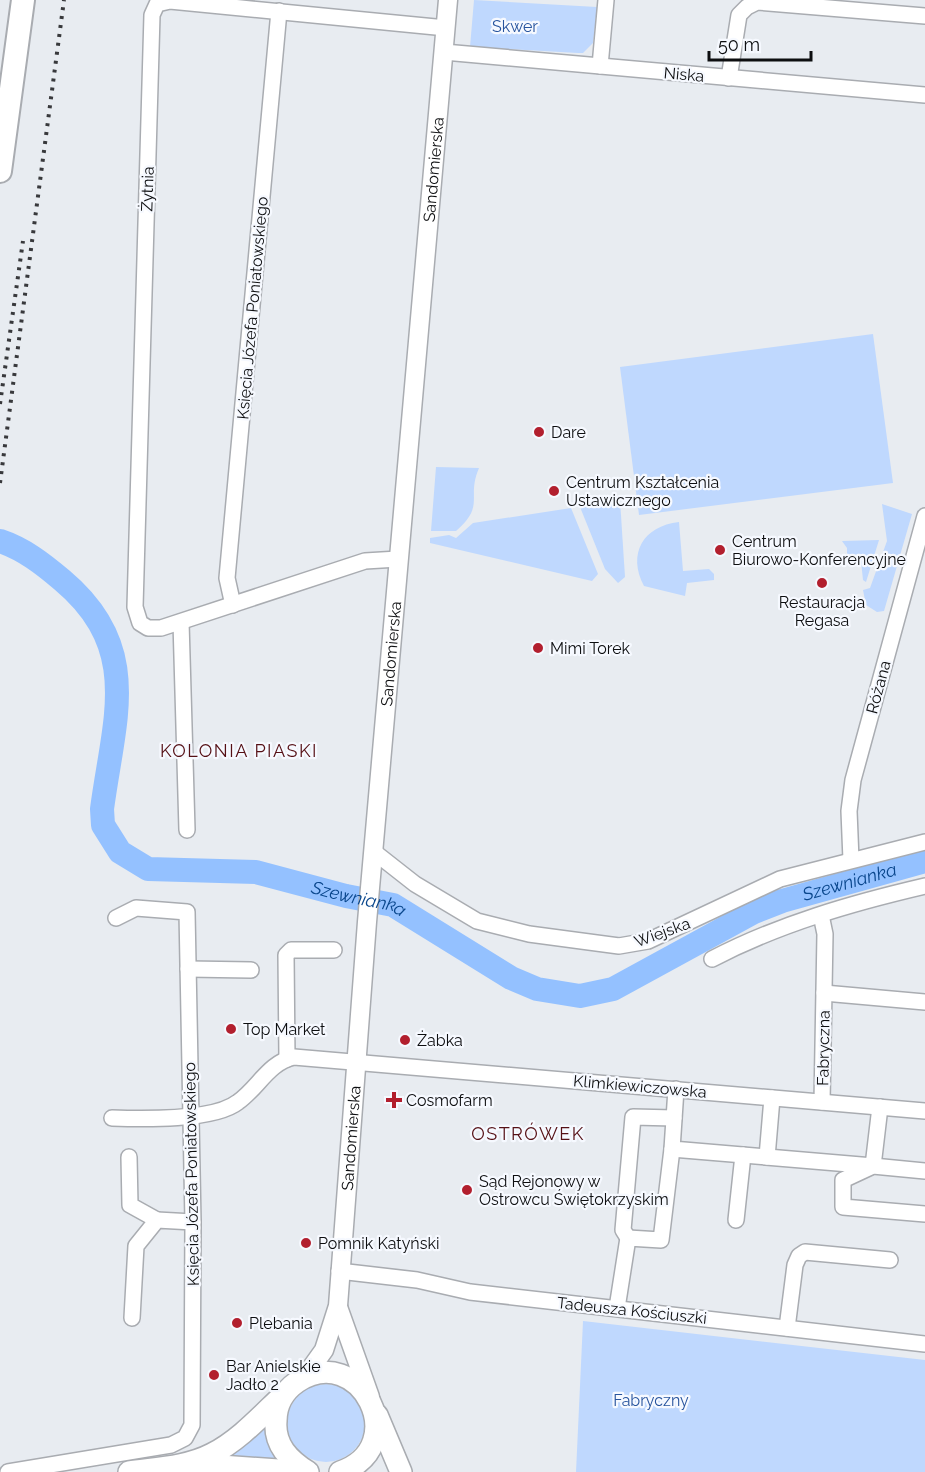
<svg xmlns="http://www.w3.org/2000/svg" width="925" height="1472" font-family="Raleway,sans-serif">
	<rect width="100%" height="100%" fill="#e8ecf1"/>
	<g fill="#bfd8fe">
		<polygon points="474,0 597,7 593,43 583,53 578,53 470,47"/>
		<polygon points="873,334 893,483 639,515 620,367"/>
		<path d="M436,467l43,1c-13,30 7,37 -23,63h-25z"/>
		<polygon points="620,500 625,577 618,583 605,569 580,507"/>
		<polygon points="882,504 912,514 884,611 877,612 866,605 863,590 870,588 887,541"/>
		<polygon points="571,508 598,574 592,581 430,543 430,538 449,535 456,538 473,523"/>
		<path d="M679,522l4,49 26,-2 5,5v6l-27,3 -2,13 -41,-10c-17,-32 -1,-60 35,-64z"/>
		<polygon points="879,540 866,582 863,580 861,561 866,564 866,556 847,554 847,548 842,541"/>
		<polygon points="583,1321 925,1360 925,1472 576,1472"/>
		<circle cx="326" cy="1423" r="39"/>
		<polygon points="266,1425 270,1447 277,1459 230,1457"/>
	</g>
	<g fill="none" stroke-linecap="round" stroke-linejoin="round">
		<path stroke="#94c1ff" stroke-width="24" id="s1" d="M0,541c24,8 43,23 62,39 81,68 52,138 40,229l1,16 17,27 28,17 108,3 90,24 47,9 118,73 26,11 43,7 33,-7 141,-77 28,-11 143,-40"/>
		<g stroke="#a9acb1" stroke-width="18">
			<g id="minor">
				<polyline points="444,52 925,95"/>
				<polyline points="600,66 606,0"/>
				<polyline points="729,78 739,15 747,7 757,2 925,16"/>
				<polyline points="398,559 365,561 161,628 148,628 140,623 135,607 152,15 157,4 170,1 446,28"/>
				<polyline points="233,605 227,578 279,11"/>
				<polyline points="181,622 187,830"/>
				<polyline points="373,851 415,884 477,921 529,934 619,946 648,941 780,879 925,842"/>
				<polyline points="851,860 849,811 853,780 925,516"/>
				<polyline points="821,915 825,934 822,1102"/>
				<path d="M712,959c67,-35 140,-56 213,-73"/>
				<polyline points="188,969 251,970"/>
				<polyline points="824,993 925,1002"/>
				<polyline points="287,1059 286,955 291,950 334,950"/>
				<polyline points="676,1089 672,1149 873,1166 880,1107"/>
				<path d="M112,1118c30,1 102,3 126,-16 21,-15 30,-39 56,-45l631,54"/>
				<polyline points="129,1157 130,1205 157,1220"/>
				<polyline points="767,1157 772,1098"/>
				<polyline points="925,1171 873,1166 843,1180 843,1207 925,1214"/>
				<polyline points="736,1220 743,1155"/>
				<polyline points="628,1238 623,1230 633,1117 674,1118"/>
				<polyline points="339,1271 417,1280 470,1292 925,1344"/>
				<polyline points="617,1308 628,1238 661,1240 672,1149"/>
				<polyline points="132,1318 136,1246 157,1220 193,1222"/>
				<polyline points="787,1328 795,1265 799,1256 805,1252 890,1260"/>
				<polyline points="8,1472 171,1445 185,1438 192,1425 193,1222 187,912 136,908 116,918"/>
			</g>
		</g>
		<g stroke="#a9acb1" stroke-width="21">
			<g id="tertiary">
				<polyline points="338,1307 370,1397"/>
				<path id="s2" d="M304,1378l20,-28 14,-44 29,-384 81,-922"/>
			</g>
		</g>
		<g stroke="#a9acb1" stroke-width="24">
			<g id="secondary">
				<polyline points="377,1415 401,1472"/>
				<polyline points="193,1464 307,1472"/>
				<path d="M129,1472c27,-4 58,-5 83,-18 26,-13 48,-37 69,-57"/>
				<path d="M308,1472c-19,-12 -34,-27 -32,-51 0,-16 8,-30 21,-39 63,-42 117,65 43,90"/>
			</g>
		</g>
		<g stroke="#a9acb1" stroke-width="26">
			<polyline id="primary" points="0,171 23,0"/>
		</g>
		<use href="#minor" stroke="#fff" stroke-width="15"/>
		<use href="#tertiary" stroke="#fff" stroke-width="18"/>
		<use href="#secondary" stroke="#fff" stroke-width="21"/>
		<use href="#primary" stroke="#fff" stroke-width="22"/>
		<g stroke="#38393c" stroke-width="4" stroke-dasharray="3 6" stroke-linecap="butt">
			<polyline points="0,404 23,241"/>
			<polyline points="0,483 64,0"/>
		</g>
	</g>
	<g fill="#b21f2e" stroke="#f6f9ff" stroke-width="2">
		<circle cx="539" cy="432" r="6"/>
		<circle cx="554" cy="491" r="6"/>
		<circle cx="720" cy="550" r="6"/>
		<circle cx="822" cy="583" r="6"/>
		<circle cx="538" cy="648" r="6"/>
		<circle cx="231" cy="1029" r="6"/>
		<circle cx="405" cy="1040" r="6"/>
		<path d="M391 1091h6v6h6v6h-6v6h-6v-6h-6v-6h6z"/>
		<circle cx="467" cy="1190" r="6"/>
		<circle cx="306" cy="1243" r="6"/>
		<circle cx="237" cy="1323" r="6"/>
		<circle cx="214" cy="1375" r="6"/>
	</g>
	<g text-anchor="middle" stroke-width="4.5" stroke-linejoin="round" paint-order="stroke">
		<g font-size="16" fill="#27549e" stroke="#f6f9ff">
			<text x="515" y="32">Skwer</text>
			<text x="651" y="1406">Fabryczny</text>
		</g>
		<g font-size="16" fill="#0d0e10" stroke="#f6f9ff">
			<text transform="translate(684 74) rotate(5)" y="6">Niska</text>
			<text dy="6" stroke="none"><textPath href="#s2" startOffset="1221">Sandomierska</textPath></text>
			<text transform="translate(147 189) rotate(-88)" y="6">Żytnia</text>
			<text transform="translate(252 308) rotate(-85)" y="6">Księcia Józefa Poniatowskiego</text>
			<text dy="6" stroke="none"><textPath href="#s2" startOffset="735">Sandomierska</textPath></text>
			<text transform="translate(878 687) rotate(-75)" y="6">Różana</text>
			<text transform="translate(662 932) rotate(-20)" y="6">Wiejska</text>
			<text transform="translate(823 1048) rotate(-89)" y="6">Fabryczna</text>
			<text transform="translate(640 1086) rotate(5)" y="6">Klimkiewiczowska</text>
			<text dy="6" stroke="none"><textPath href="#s2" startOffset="249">Sandomierska</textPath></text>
			<text transform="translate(191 1174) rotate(-91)" y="6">Księcia Józefa Poniatowskiego</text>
			<text transform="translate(632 1310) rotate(6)" y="6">Tadeusza Kościuszki</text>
		</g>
		<g font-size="16" fill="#0d0e10" stroke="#f6f9ff" text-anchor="start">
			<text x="551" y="438">Dare</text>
			<text x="566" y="488">Centrum Kształcenia<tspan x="566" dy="18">Ustawicznego</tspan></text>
			<text x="732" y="547">Centrum<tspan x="732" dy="18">Biurowo-Konferencyjne</tspan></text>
			<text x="822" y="608" text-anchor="middle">Restauracja<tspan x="822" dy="18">Regasa</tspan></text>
			<text x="550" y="654">Mimi Torek</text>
			<text x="243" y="1035">Top Market</text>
			<text x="417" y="1046">Żabka</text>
			<text x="406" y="1106">Cosmofarm</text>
			<text x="479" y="1187">Sąd Rejonowy w<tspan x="479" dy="18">Ostrowcu Świętokrzyskim</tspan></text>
			<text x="318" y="1249">Pomnik Katyński</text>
			<text x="249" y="1329">Plebania</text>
			<text x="226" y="1372">Bar Anielskie<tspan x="226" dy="18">Jadło 2</tspan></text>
		</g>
		<g font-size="18" letter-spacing="1.5" fill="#551015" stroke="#f6f9ff">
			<text x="239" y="757">KOLONIA PIASKI</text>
			<text x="528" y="1140">OSTRÓWEK</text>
		</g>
		<g font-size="18" font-style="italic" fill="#0a478d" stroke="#f6f9ff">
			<text dy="6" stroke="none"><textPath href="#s1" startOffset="1156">Szewnianka</textPath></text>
			<text dy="6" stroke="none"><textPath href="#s1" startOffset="616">Szewnianka</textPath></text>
		</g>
	</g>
	<path d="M709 51v9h102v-9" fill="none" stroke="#0d0e10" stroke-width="3"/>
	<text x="718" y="51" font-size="18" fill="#0d0e10" stroke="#f6f9ff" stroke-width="4.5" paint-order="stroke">50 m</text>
</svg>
